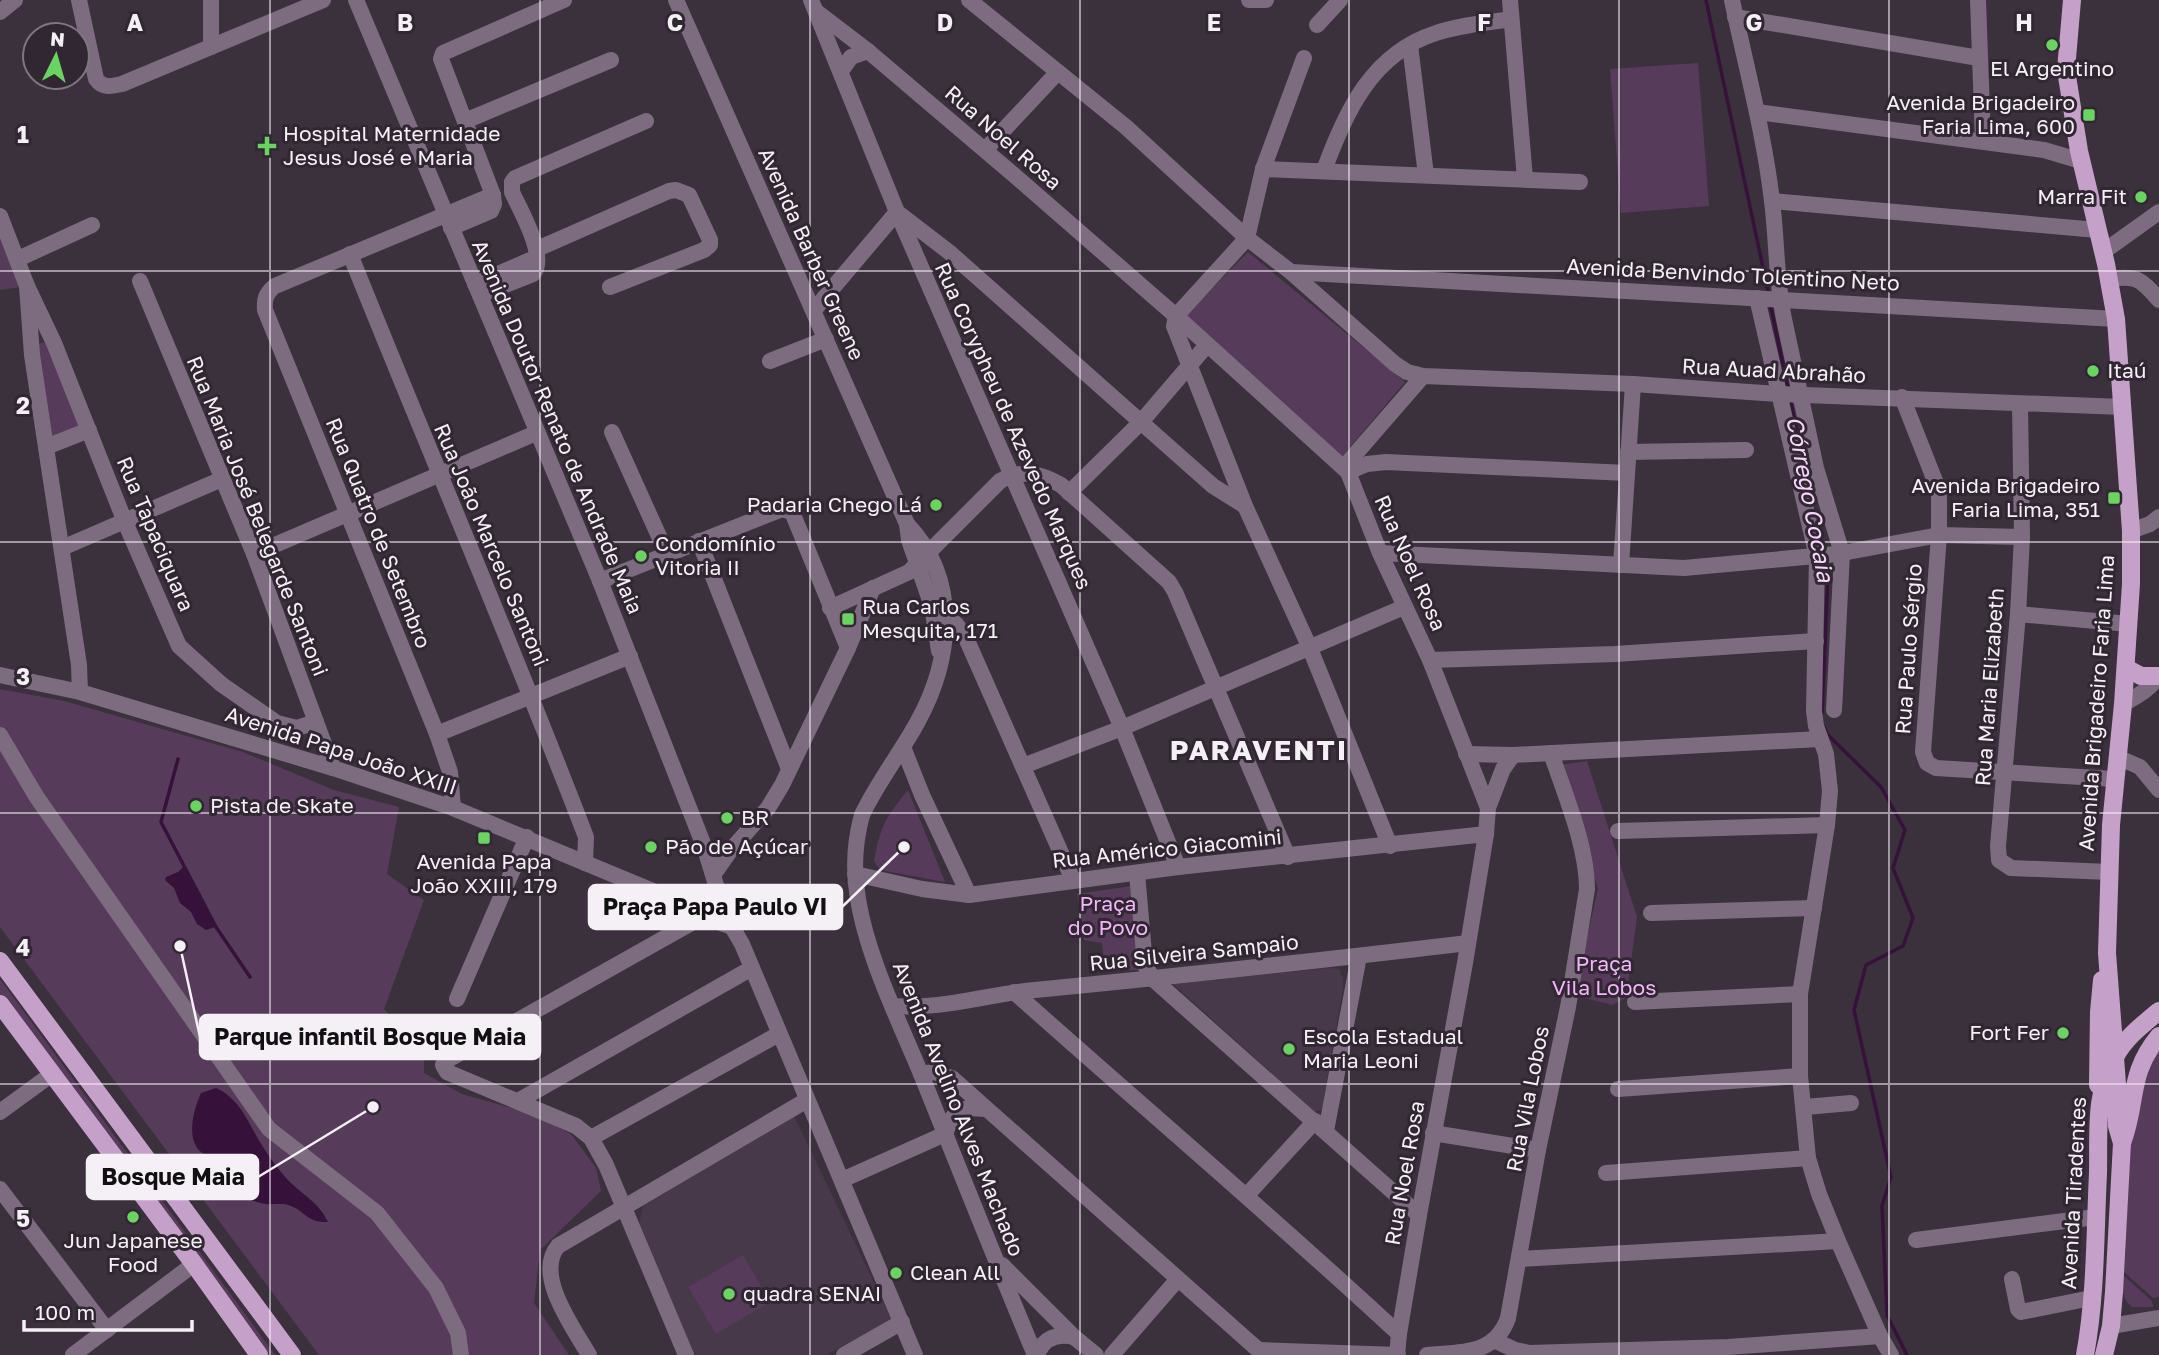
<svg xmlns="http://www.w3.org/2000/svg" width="2159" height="1355" font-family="'Golos Text',sans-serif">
	<rect width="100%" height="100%" fill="#3b313c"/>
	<g fill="#47394a">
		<polygon points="1330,968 1339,969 1343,978 1343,989 1322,1109 1315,1112 1173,984"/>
		<polygon points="794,1116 892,1320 826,1355 694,1355 639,1224 643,1206"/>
	</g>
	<g fill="#573b5b">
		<polygon points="1698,63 1709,206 1621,213 1610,69"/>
		<polygon points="0,216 27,286 0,290"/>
		<polygon points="1248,252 1405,382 1339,460 1183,318"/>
		<polygon points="48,342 85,429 52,441 37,347 41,343"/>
		<polygon points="0,689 64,701 243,752 334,790 399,807 387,874 424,900 384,1009 424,1052 424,1073 462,1094 530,1113 571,1134 596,1168 601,1191 540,1250 534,1303 569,1355 319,1355 0,927"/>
		<polygon points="1587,761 1637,917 1626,998 1612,1005 1574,995 1598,889 1560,765"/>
		<path d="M908,790l37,92 -65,-12 -6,-9c6,-35 12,-44 34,-71z"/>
		<polygon points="1132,886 1143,970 1105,971 1102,943 1084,940 1077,894"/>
		<polygon points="0,979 275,1355 264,1355 0,994"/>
		<path d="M2159,1047v250l-6,1 -29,-26 7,-132c6,-15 5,-30 8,-45 4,-17 12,-32 20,-48z"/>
		<polygon points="743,1255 770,1302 716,1334 688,1287"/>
		<path d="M2123,1275l29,26 1,6h-21c-11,-9 -9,-18 -9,-32z"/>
	</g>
	<g fill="#36123b">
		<polygon points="183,867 215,927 206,930 197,924 191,912 180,903 174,888 165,880 166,877 178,872"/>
		<path d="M216,1088c25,11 33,37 47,59 7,11 15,22 24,32 14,15 32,23 41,43 -22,1 -23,-12 -40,-17 -6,-2 -15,0 -22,-1 -27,-4 -35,-21 -42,-45 -41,0 -35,-39 -23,-66z"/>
	</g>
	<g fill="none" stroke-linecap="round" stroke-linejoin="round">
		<g stroke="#36123b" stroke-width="3.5">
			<polyline points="1706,0 1769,296"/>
			<polyline points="1770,303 1788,388"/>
			<polyline points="1790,399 1810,491"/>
			<polyline points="1822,713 1828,574 1825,560"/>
			<polyline points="1824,727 1828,735 1881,787 1905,830 1893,868 1913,918 1903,946 1866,965 1854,1010 1891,1177 1882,1206 1887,1315 1907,1355"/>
			<polyline points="178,759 161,822 216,927 250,977"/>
		</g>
		<g stroke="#7d6c80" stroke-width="16">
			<path d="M79,0l17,79c7,10 16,7 26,5l201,-84"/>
			<polyline points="211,0 211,47"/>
			<polyline points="356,0 600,581 704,846 720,898 732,927 742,944 915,1355"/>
			<polyline points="676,0 907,524 909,540 932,606 939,651"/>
			<polyline points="811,0 897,212 1122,728 1178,867"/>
			<polyline points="969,0 1126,127 1247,238 1291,272 1395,364 1407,372 1423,376 1633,384 1778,394 2123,407"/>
			<polyline points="1249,0 1266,0"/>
			<polyline points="1510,0 1525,179"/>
			<path d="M1732,0c14,67 32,133 40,201 5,40 4,79 12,118l32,149 26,85 -8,157"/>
			<polyline points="1978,0 1983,141"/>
			<polyline points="0,12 15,0"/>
			<polyline points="817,12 868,51 1014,175 1176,316 1348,472 1380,553 1430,660 1488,808 1486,834 1465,963 1419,1215 1399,1334 1397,1355"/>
			<polyline points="1735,17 1979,58"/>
			<polyline points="1317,25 1340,0"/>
			<polyline points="1410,45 1426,175"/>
			<polyline points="1304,58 1263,169 1247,238 1176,316 1174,326 1245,506 1309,646 1390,846"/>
			<polyline points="841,71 851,57 868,51"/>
			<polyline points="1757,112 2044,150 2081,161"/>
			<polyline points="465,121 611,60"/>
			<polyline points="985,150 1058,72"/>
			<polyline points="1263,169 1580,182"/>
			<path d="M1324,170c22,-58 47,-116 112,-137 24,-8 50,-10 75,-14"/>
			<polyline points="1772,201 2097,230"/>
			<polyline points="897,212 949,252 1213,486 1245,506"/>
			<polyline points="0,216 27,286 32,355 79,665 80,692"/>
			<polyline points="451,228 491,211 494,204 493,195 441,59 443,53 564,0"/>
			<polyline points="537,249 669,191 676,190 689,195 710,240 710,245 704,250 610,287"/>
			<polyline points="2103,252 2159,212"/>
			<path d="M350,254c78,195 161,387 236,583l-1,26"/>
			<polyline points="18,259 92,225"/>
			<polyline points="1291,272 2116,319"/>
			<path d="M2109,279c28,-4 32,0 50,21"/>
			<polyline points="140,281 254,554 333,768"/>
			<polyline points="475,284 537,257"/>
			<polyline points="27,286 54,343 125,522 179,646 221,684 277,723 297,728 316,722"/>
			<path d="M480,295l53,-21c15,-17 -13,-64 -21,-82v-10l3,-4 131,-57"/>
			<polyline points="1757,298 1817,557 1814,711 1816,726 1826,754 1830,791 1827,825 1800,994 1800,1076 1808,1158 1819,1194 1838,1241 1880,1336 1891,1355"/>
			<polyline points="814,310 897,212"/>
			<polyline points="770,361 826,339"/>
			<polyline points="1902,397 1939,491 1939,535 1923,752 1927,763 1936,768 2114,779"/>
			<polyline points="2020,405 2022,537 2018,614 1998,846 1999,860 2011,868 2109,872"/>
			<polyline points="612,432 667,554"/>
			<polyline points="46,447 89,430"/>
			<polyline points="1628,452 1746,450"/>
			<polyline points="1344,467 1423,376"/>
			<polyline points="1348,472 1367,464 1386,462 1627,473"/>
			<polyline points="1069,493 1141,422 1207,345"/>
			<path d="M907,524c54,56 45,136 10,199 -17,31 -40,60 -55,92 -8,29 -9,55 -4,84 9,57 41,122 63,175 38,94 75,188 114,281"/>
			<polyline points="2131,531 2150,524 2159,517"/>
			<polyline points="699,541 789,769"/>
			<polyline points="62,548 222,479"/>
			<polyline points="1380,553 1684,568 1837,554 1939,535 2022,537"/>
			<polyline points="254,554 536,433"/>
			<polyline points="1621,565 1633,384"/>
			<polyline points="600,581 782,509 792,512 848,648"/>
			<path d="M830,608l79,-36 91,-91c21,-12 40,-8 61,4l108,97 6,10 113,265"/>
			<polyline points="2018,614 2129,624"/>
			<polyline points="947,617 956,624 966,638 1073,880"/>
			<polyline points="1430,660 1615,654 1816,641"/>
			<polyline points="0,675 80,692 333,768 453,808 660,894 702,917 736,928"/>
			<path d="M2123,704c14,-8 28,-15 36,-29"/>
			<polyline points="437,734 630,656"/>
			<polyline points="0,735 36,796 269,1129 377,1213 436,1288 458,1333 461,1355"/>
			<polyline points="903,747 922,795 969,895"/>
			<polyline points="1466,754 1513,755 1820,739"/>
			<polyline points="2117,757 2140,767 2159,790"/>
			<polyline points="1023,766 1122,728 1404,607"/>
			<path d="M453,808l-3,-36 -13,-38 -172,-424c-1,-11 1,-17 10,-24l218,-91"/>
			<polyline points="1488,808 1503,769 1513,755"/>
			<polyline points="1618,831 1827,825"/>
			<polyline points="1137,873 1145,965 1153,979 1419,1215"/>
			<polyline points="714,874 730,851 768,808 782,785 848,648 873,588"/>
			<polyline points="855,874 922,889 969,895 1178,867 1486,834"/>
			<polyline points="666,895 713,897 727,901"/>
			<polyline points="1651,913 1814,908"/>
			<path d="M1014,992c128,114 259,225 385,342"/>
			<polyline points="457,999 527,837"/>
			<polyline points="1635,1002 1800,994"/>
			<path d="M893,1006c48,4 95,-12 142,-16 145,-14 289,-30 433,-47"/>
			<polyline points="921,1074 934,1072 952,1078 1264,1355"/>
			<polyline points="1618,1089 1800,1076"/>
			<polyline points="518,1101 752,968"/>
			<polyline points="1805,1107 1851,1103"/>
			<polyline points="0,1112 52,1074"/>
			<polyline points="1326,1131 1359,956"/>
			<polyline points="1433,1133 1538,1150"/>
			<path d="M945,1134c9,-25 15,-28 40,-25"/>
			<polyline points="591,1138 779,1034"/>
			<polyline points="1606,1173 1808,1158"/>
			<polyline points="842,1180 945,1134"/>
			<polyline points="0,1189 107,1330"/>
			<polyline points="1247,1195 1315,1121"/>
			<polyline points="1916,1240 2096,1217"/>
			<polyline points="1520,1259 1838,1241"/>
			<polyline points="1002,1265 1074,1337 1096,1355"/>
			<polyline points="2012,1279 2018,1309 2021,1312 2091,1298"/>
			<polyline points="2111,1326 2159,1318"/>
			<polyline points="1496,1341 1515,1350 1530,1353 1728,1347 1880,1336"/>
			<polyline points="1259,1350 1398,1355"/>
			<polyline points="73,1355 194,1264"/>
			<path d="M589,1355c-16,-28 -55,-80 -31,-109l249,-146"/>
			<polyline points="686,1355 606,1165 591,1138 576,1126 447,1072 443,1065 444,1062 702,917"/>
			<polyline points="844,1355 902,1322"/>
			<path d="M1037,1355c6,-17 20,-22 37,-18"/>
			<polyline points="1112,1355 1178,1279"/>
			<path d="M1427,1355c35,-3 68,0 81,-37l30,-168 30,-143 19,-118c0,-43 -22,-94 -36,-136"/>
		</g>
		<g stroke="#c5a1ca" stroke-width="18">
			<polyline points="2072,0 2066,70 2079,151 2106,264 2116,319 2131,531 2131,584 2123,704 2111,825 2107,953 2117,1084 2117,1126 2122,1143"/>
			<polyline points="2126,668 2141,676 2158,676"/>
			<polyline points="0,961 292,1355"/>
			<polyline points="0,1004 194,1264 259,1355"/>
			<polyline points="2098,1085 2099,1012 2102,980"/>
			<path d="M2085,1355c11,-60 10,-122 13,-182 1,-42 -4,-77 17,-116 10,-19 27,-32 44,-46"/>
			<path d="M2104,1355l7,-29 3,-34 8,-149c16,-42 5,-68 37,-107"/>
		</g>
	</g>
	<path fill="none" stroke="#f5eff6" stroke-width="2" stroke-opacity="0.55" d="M270,0v1355M540,0v1355M810,0v1355M1080,0v1355M1349,0v1355M1619,0v1355M1889,0v1355M0,271h2159M0,542h2159M0,813h2159M0,1084h2159"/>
	<g fill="#6bd362" stroke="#312732" stroke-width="2.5">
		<circle cx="2052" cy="45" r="7"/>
		<rect x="2082" y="108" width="14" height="14" rx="3.5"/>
		<path d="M263.5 135.5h7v7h7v7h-7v7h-7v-7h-7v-7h7z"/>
		<circle cx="2141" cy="197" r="7"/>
		<circle cx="2093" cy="371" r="7"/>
		<rect x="2107" y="491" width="14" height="14" rx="3.5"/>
		<circle cx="936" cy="505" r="7"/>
		<circle cx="641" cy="556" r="7"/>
		<rect x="841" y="612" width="14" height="14" rx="3.5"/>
		<circle cx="196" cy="806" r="7"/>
		<circle cx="727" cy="818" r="7"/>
		<rect x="477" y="831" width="14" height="14" rx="3.5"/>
		<circle cx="651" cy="847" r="7"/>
		<circle cx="2063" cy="1033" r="7"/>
		<circle cx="1289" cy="1049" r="7"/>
		<circle cx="133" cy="1217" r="7"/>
		<circle cx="896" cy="1273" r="7"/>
		<circle cx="729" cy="1294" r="7"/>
	</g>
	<g text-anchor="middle" stroke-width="6" stroke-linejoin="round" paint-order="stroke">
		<g font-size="21" fill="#f5eff6" stroke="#312732" text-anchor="start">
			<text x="2052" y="76" text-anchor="middle">El Argentino</text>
			<text x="2075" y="110" text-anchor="end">Avenida Brigadeiro<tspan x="2075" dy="24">Faria Lima, 600</tspan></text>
			<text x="283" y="141">Hospital Maternidade<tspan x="283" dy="24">Jesus José e Maria</tspan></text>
			<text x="2127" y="204" text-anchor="end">Marra Fit</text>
			<text x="2107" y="378">Itaú</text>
			<text x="2100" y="493" text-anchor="end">Avenida Brigadeiro<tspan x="2100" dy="24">Faria Lima, 351</tspan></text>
			<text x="922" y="512" text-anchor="end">Padaria Chego Lá</text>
			<text x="655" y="551">Condomínio<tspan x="655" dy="24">Vitoria II</tspan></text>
			<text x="862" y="614">Rua Carlos<tspan x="862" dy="24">Mesquita, 171</tspan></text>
			<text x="210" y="813">Pista de Skate</text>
			<text x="741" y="825">BR</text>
			<text x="665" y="854">Pão de Açúcar</text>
			<text x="484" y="869" text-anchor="middle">Avenida Papa<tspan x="484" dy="24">João XXIII, 179</tspan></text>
			<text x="2049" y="1040" text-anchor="end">Fort Fer</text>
			<text x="1303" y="1044">Escola Estadual<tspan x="1303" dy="24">Maria Leoni</tspan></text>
			<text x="133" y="1248" text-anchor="middle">Jun Japanese<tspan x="133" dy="24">Food</tspan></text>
			<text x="910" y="1280">Clean All</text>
			<text x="743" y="1301">quadra SENAI</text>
		</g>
		<g font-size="21" fill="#f5eff6" stroke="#312732">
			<text transform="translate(1003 138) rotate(41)" y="7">Rua Noel Rosa</text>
			<text transform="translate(811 254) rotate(66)" y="7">Avenida Barber Greene</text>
			<text transform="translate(1733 275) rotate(3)" y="7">Avenida Benvindo Tolentino Neto</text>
			<text transform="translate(1774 371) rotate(3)" y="7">Rua Auad Abrahão</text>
			<text transform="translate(1013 426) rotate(66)" y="7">Rua Corypheu de Azevedo Marques</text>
			<text transform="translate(557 427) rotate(67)" y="7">Avenida Doutor Renato de Andrade Maia</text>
			<text transform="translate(257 516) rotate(68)" y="7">Rua Maria José Belegarde Santoni</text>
			<text transform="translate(378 533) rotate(68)" y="7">Rua Quatro de Setembro</text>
			<text transform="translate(155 534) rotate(67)" y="7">Rua Tapaciquara</text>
			<text transform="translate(491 545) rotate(67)" y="7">Rua João Marcelo Santoni</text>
			<text transform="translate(1410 563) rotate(66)" y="7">Rua Noel Rosa</text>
			<text transform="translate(1909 649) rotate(-86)" y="7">Rua Paulo Sérgio</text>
			<text transform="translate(1990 687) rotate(-86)" y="7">Rua Maria Elizabeth</text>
			<text transform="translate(2097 703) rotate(-86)" y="7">Avenida Brigadeiro Faria Lima</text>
			<text transform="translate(341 751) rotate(18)" y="7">Avenida Papa João XXIII</text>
			<text transform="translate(1167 849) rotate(-6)" y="7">Rua Américo Giacomini</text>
			<text transform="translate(1194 953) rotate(-6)" y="7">Rua Silveira Sampaio</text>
			<text transform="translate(1528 1099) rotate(-79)" y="7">Rua Vila Lobos</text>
			<text transform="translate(958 1109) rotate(68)" y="7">Avenida Avelino Alves Machado</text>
			<text transform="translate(1405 1173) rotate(-80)" y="7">Rua Noel Rosa</text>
			<text transform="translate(2074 1193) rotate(-87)" y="7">Avenida Tiradentes</text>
		</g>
		<g font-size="21" fill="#f3b6fb" stroke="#312732">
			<text x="1108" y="911">Praça<tspan x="1108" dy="24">do Povo</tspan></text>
			<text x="1604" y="971">Praça<tspan x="1604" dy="24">Vila Lobos</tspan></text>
		</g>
		<g font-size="23" font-style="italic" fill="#fad5ff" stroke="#312732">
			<text transform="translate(1810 499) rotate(79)" y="8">Córrego Cocaia</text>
		</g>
		<g font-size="28" font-weight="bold" letter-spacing="2" fill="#f5eff6" stroke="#312732">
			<text x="1259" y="760">PARAVENTI</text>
		</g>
	</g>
	<g font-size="23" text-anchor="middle" font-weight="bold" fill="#f5eff6" stroke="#312732" stroke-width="6" stroke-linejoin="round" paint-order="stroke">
		<text x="135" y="31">A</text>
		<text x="405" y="31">B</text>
		<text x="675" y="31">C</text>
		<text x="945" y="31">D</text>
		<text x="1214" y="31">E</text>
		<text x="1484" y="31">F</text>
		<text x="1754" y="31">G</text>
		<text x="2024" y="31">H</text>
		<text x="23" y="143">1</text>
		<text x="23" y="414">2</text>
		<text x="23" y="685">3</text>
		<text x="23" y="956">4</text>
		<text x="23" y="1227">5</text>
	</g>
	<path fill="none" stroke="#f5eff6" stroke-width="2.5" d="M904 847L842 907M180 946L200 1037M373 1107L258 1177"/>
	<g fill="#f5eff6" stroke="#312732" stroke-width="2.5">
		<circle cx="904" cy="847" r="7"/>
		<circle cx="180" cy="946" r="7"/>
		<circle cx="373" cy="1107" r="7"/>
	</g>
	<g fill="#f5eff6" stroke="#f5eff6" stroke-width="2.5">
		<rect x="589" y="885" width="253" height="44" rx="7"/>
		<rect x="200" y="1015" width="340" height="44" rx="7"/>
		<rect x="87" y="1155" width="171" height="44" rx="7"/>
	</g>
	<g font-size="23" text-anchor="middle" font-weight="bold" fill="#111">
		<text x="715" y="915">Praça Papa Paulo VI</text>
		<text x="370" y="1045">Parque infantil Bosque Maia</text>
		<text x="173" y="1185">Bosque Maia</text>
	</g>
	<g transform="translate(56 56) rotate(5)"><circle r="33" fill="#312732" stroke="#7f7780" stroke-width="2"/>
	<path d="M0-5L12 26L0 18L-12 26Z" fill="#6bd362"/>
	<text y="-10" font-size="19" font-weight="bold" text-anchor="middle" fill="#f5eff6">N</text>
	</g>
	<path d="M24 1320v10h168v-10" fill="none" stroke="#f5eff6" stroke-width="3.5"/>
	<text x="35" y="1320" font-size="21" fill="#f5eff6" stroke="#312732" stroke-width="5" paint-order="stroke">100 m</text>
</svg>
